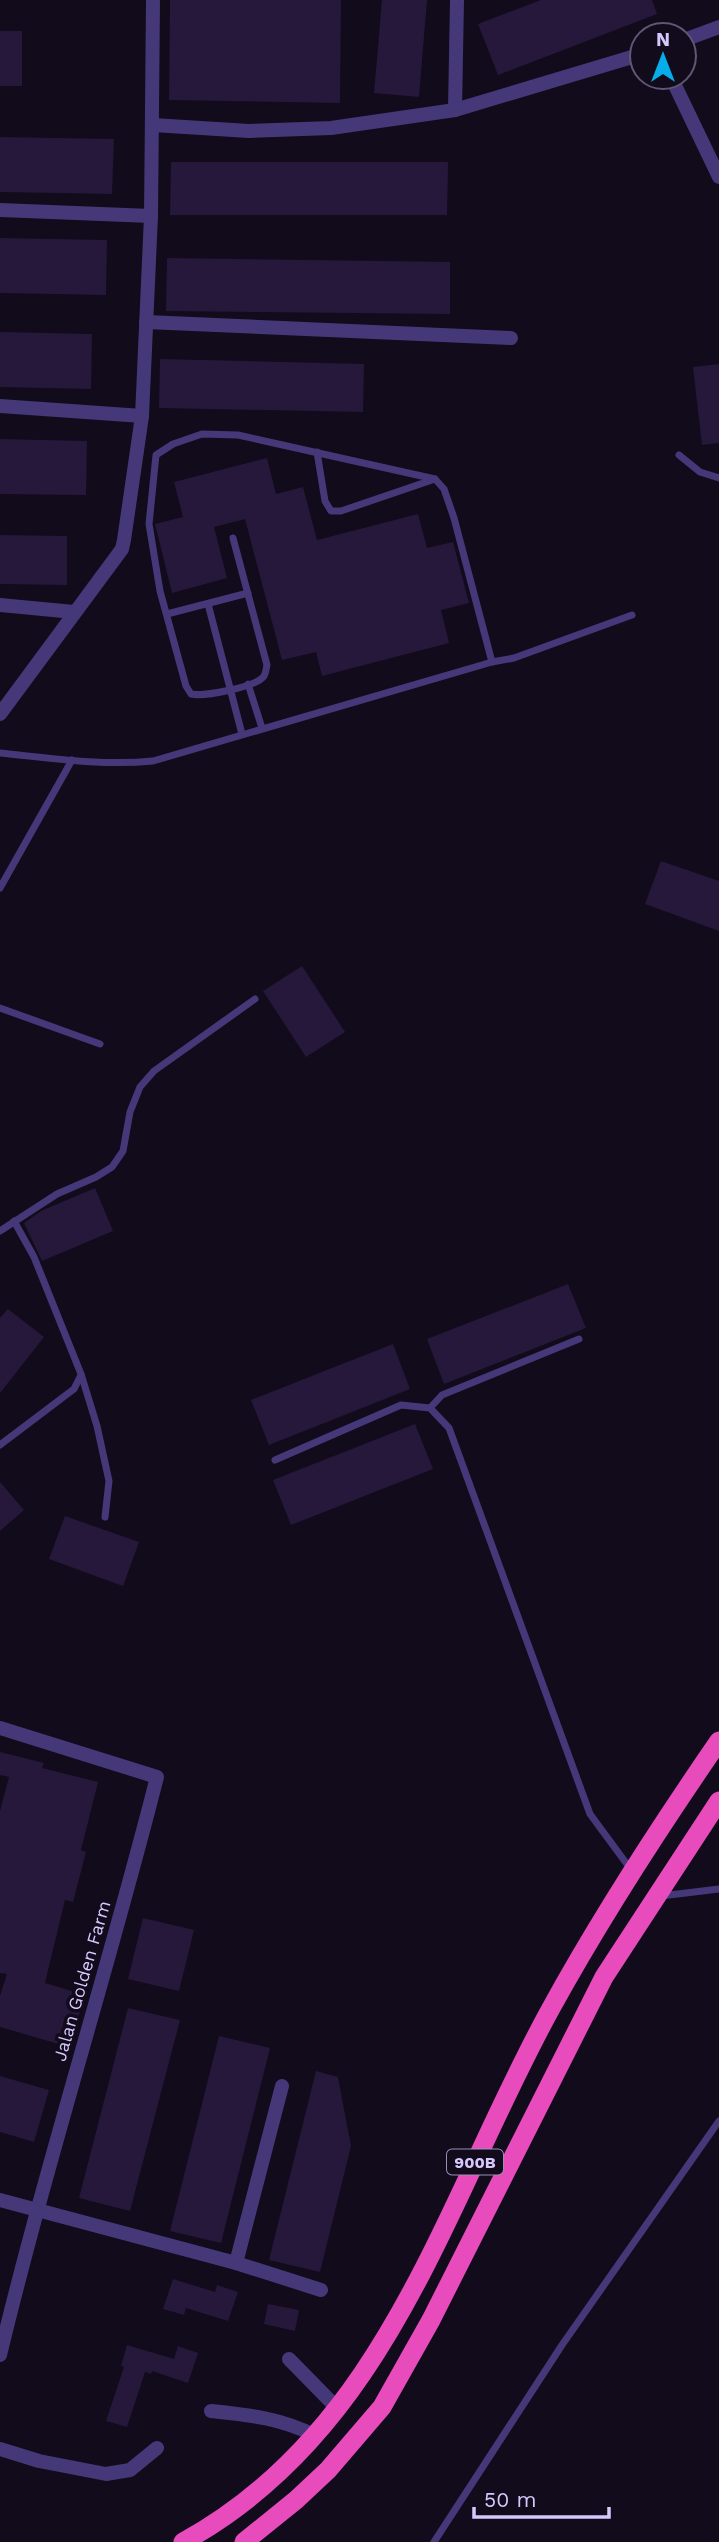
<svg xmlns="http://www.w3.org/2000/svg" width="719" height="2542" font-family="'Work Sans',sans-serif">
	<rect width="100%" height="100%" fill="#110b1b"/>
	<g fill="#25183b">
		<polygon points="170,0 341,0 340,103 169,100"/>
		<polygon points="382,0 427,0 419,97 374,93"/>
		<polygon points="541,0 652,0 657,14 498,75 478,24"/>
		<rect x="0" y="31" width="22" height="55"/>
		<polygon points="0,137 114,139 112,194 0,192"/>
		<polygon points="171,162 448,162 447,215 170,215"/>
		<polygon points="0,238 107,240 106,295 0,293"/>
		<polygon points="167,258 450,262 450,314 166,311"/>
		<polygon points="0,332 92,334 91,389 0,387"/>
		<polygon points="160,359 364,364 363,412 159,408"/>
		<polygon points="719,364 719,443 702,445 693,367"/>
		<polygon points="0,439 87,441 86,495 0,494"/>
		<polygon points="267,458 276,494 303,487 317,540 418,514 427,548 453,542 469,603 441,610 449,643 322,676 316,652 282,660 245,519 214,527 227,578 172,593 155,524 183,517 174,482"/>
		<polygon points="0,535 67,536 67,585 0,584"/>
		<polygon points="661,861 719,881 719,931 645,904"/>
		<polygon points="302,966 345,1032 306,1057 263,991"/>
		<polygon points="95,1188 113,1231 42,1261 24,1223 41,1211"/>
		<polygon points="568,1284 586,1328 444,1384 427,1339"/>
		<polygon points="8,1309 44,1337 0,1393 0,1318"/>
		<polygon points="393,1344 410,1389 269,1445 251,1400"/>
		<polygon points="415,1424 433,1469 291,1525 273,1480"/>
		<polygon points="0,1482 24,1510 0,1531"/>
		<polygon points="65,1516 139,1542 123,1586 49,1559"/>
		<polygon points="0,1752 44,1763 42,1768 98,1782 81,1850 86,1852 73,1902 65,1900 45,1983 85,1995 69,2047 0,2027 0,1996 7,1974 0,1973 0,1811 9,1777 0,1775"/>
		<polygon points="143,1918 194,1930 179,1991 128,1979"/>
		<polygon points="128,2008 180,2020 130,2211 79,2198"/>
		<polygon points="219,2036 270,2048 221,2243 170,2231"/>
		<polygon points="316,2071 338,2077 351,2146 320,2272 269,2260"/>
		<polygon points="0,2076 49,2090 34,2142 0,2132"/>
		<polygon points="173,2279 215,2292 217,2285 238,2292 228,2321 186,2308 184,2315 163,2309"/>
		<polygon points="268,2304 299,2310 295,2331 264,2324"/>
		<polygon points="127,2345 174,2359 178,2346 198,2353 188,2383 152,2371 151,2374 145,2372 127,2427 106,2421 124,2367 121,2366"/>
	</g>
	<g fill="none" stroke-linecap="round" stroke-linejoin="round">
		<g stroke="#453879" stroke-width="7">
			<polyline points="317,452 325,501 331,511 341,511 435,479"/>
			<polyline points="679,455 700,472 719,478"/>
			<path d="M233,538l34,127c-1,4 -1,8 -3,11 -7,11 -61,21 -73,18l-5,-8 -26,-95 -11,-67 7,-69 17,-11 29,-10 36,1 197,44 9,10 10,29 38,144"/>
			<polyline points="208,604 242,734"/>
			<polyline points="167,614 248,593"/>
			<polyline points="248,684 262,728"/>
			<path d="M0,753c50,5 102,13 153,8l339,-99 22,-4 118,-43"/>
			<polyline points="0,888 72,760"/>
			<polyline points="0,1008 100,1044"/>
			<polyline points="14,1221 34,1257 81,1374 97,1426 109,1481 105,1517"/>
			<polyline points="0,1231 57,1194 96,1177 112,1167 123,1151 130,1112 140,1087 154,1071 255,999"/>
			<polyline points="430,1408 442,1395 579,1339"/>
			<polyline points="0,1445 74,1389 81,1375"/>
			<polyline points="275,1460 401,1405 430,1408 449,1428 590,1814 632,1871"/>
			<polyline points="661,1896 719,1889"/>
			<polyline points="434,2542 562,2345 719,2121"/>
		</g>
		<g stroke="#453879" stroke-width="14">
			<polyline points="684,40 719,27"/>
			<polyline points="671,77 719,177"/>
			<polyline points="455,110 457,0"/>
			<polyline points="153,125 249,131 331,128 455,110 642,54"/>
			<polyline points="0,210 151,216"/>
			<polyline points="146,322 511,338"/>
			<polyline points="0,406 142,416"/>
			<polyline points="0,605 74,612"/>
			<polyline points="0,714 122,549 124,540 142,416 151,216 153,0"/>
			<path d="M0,1728l157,49c-49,193 -110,384 -157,578"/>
			<polyline points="0,2200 236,2263 321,2290"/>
			<polyline points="236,2263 282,2086"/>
			<polyline points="289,2359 338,2409"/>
			<path d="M211,2411c38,4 70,7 105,25"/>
			<polyline points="0,2449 39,2461 106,2474 130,2470 157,2448"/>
		</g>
		<g stroke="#e84cbc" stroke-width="19">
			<path d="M183,2542c205,-112 262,-341 367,-532 51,-93 109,-182 169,-269"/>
			<polyline points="244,2542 296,2500 328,2470 382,2407 431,2320 604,1977 719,1801"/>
		</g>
	</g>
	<g text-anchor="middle" stroke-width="7" stroke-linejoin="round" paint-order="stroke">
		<rect fill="#110b1b" stroke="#9b8fb9" stroke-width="2" x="447" y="2149.5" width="56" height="25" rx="5"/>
		<g font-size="16" font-weight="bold" fill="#d6c7fd">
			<text x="475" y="2168">900B</text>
		</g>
		<g font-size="18" fill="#d6c7fd" stroke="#110b1b">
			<text transform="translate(82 1981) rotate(-74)" y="6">Jalan Golden Farm</text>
		</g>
	</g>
	<g transform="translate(663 56)"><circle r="33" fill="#110b1b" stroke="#605675" stroke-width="2"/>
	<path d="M0-5L12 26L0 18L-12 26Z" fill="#07ade9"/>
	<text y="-10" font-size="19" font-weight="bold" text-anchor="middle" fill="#d6c7fd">N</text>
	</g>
	<path d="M474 2507v10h135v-10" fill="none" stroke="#d6c7fd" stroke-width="3.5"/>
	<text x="484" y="2507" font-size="21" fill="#d6c7fd" stroke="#110b1b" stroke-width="5" paint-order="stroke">50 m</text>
</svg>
